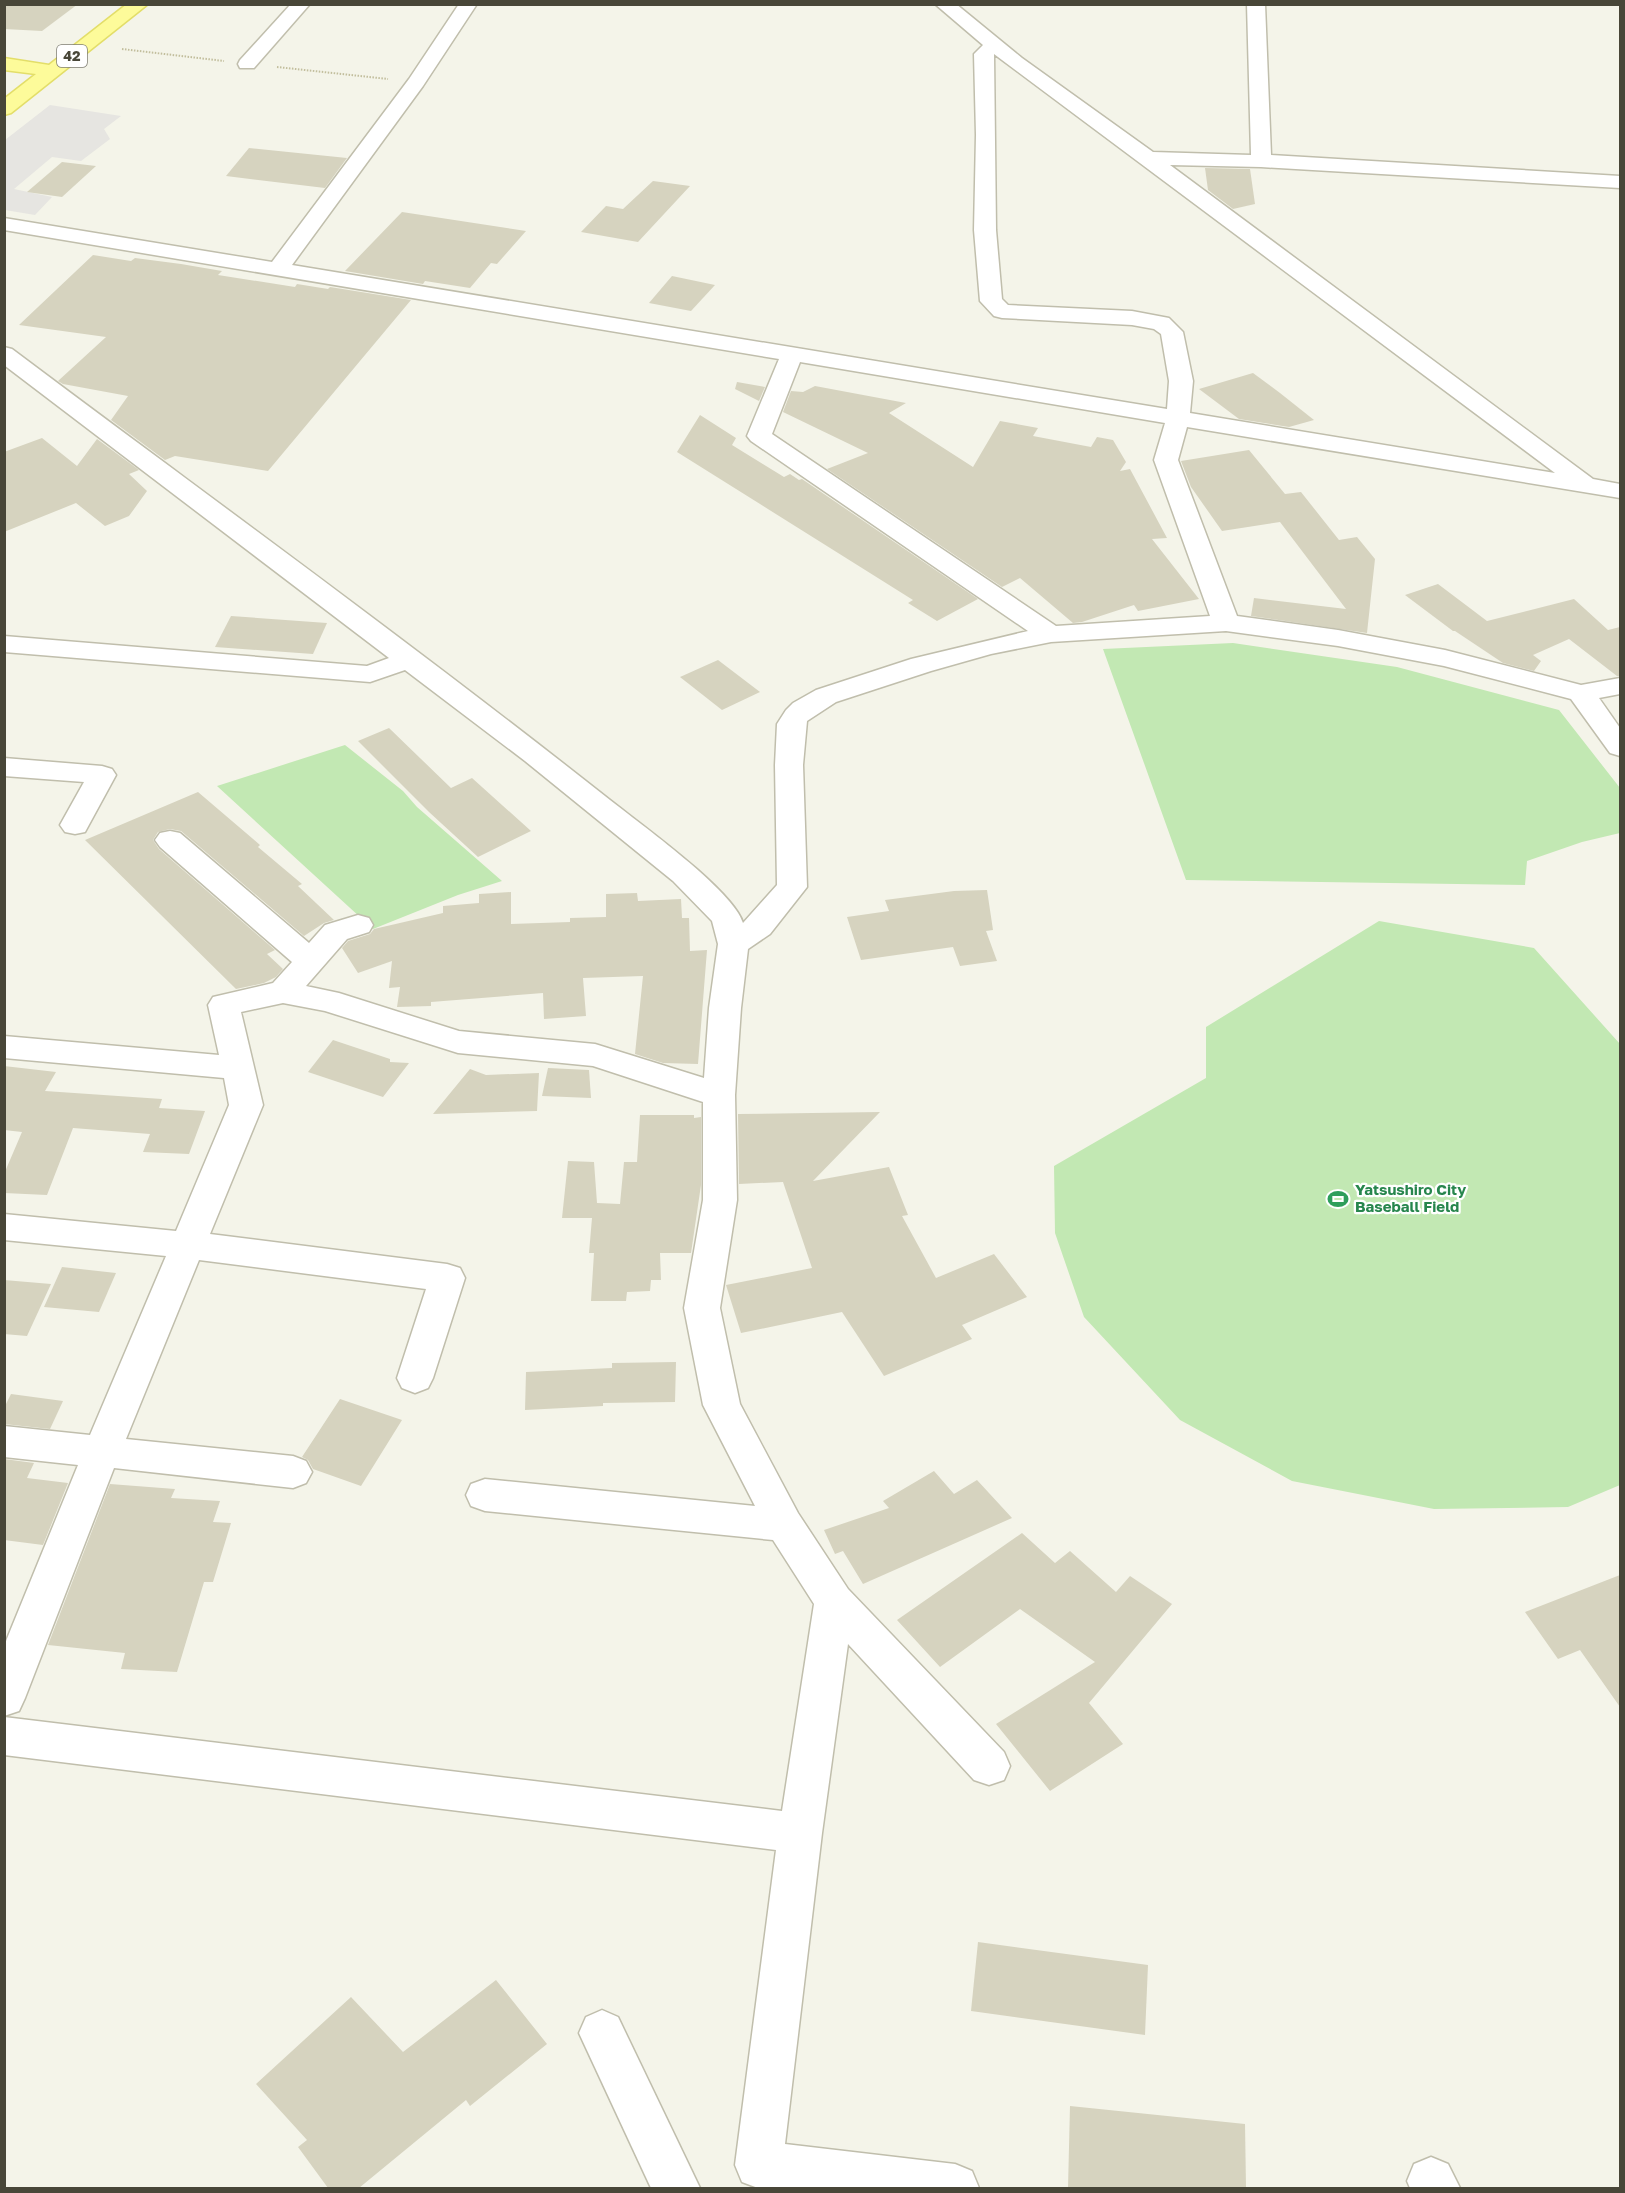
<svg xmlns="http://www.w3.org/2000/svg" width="1625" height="2193" font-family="'Golos Text',sans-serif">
	<rect width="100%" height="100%" fill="#f4f4e9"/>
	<g fill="#c2e8b3">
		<polygon points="1233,643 1397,667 1559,710 1620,788 1620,833 1582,842 1527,861 1525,885 1186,880 1103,649"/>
		<polygon points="345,745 403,791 417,807 502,881 458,895 373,929 217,786"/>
		<polygon points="1379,921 1534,948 1620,1044 1620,1485 1568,1507 1434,1509 1292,1481 1180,1420 1084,1317 1055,1233 1054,1166 1206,1078 1206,1027"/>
	</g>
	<polygon fill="#e6e5e1" points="50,105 121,116 104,129 110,139 81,161 52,157 14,189 52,197 35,215 5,210 5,140"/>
	<g fill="#d6d3bf">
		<polygon points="4,4 78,4 42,31 4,29"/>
		<polygon points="249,148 347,158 325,188 226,176"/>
		<polygon points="62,162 96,166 62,197 27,192"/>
		<polygon points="1205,168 1250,169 1255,204 1233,209 1208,190"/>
		<polygon points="653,181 690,186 638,242 581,232 606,206 623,209"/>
		<polygon points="402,212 526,231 497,264 491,263 470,288 425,281 423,284 345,271"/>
		<polygon points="93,255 131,261 135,258 181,264 222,271 218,275 295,287 297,284 328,289 330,287 411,300 268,471 175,456 165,460 111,420 128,396 63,384 58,381 106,337 19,325"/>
		<polygon points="672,276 715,285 691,311 649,303"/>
		<polygon points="1253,373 1280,393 1314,420 1289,427 1239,419 1199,389"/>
		<polygon points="737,382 765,387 759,401 735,389"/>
		<polygon points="815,386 906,403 889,413 973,467 1000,421 1038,428 1033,436 1091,447 1097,437 1113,440 1126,462 1120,471 1130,469 1167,538 1152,539 1199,599 1138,611 1134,605 1082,622 1073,623 1020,578 1002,587 827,469 868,453 783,412 791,391 803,392"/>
		<polygon points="700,415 736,438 732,445 784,477 790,474 799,480 802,479 978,599 937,621 908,603 913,600 677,452"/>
		<polygon points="42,438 77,466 97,439 139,470 129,474 147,491 129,516 105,526 76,503 4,532 4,452"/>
		<polygon points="1249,450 1285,494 1301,492 1339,540 1357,537 1375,559 1367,633 1251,616 1254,598 1346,609 1280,522 1222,531 1191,487 1181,461"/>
		<polygon points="1438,584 1487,621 1574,599 1608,630 1620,627 1620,676 1617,676 1569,639 1533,655 1541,661 1534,671 1503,663 1455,631 1453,631 1405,595"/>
		<polygon points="231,616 327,623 313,654 215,647"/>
		<polygon points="718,660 760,692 722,710 680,677"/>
		<polygon points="389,728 451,788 472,778 531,831 478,857 429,812 358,741"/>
		<polygon points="198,792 260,845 258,847 302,884 298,886 334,920 324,923 304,936 181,831 170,829 158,832 153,840 159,849 275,950 267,954 283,969 276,977 264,983 236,989 85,840"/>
		<polygon points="987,890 993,930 986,931 997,961 960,966 953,947 861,960 847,917 889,911 885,900 954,891"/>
		<polygon points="511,892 511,924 570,922 570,918 606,917 606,894 637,893 638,901 681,899 682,918 689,918 690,951 707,950 698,1064 663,1063 635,1054 643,976 583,978 586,1016 544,1019 543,993 431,1002 431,1006 397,1007 400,987 389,988 392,961 358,973 342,948 348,941 370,934 374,929 443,913 443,906 479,903 479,894"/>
		<polygon points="333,1040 390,1059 390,1062 409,1063 383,1097 308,1072"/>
		<polygon points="4,1066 56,1072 45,1091 162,1099 159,1108 205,1111 189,1154 143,1152 150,1134 73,1128 47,1195 4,1193 4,1174 22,1132 4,1130"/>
		<polygon points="548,1068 589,1070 591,1098 542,1096"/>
		<polygon points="470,1069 486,1075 539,1073 537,1111 433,1114"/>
		<polygon points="880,1112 813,1181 889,1167 908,1215 902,1216 936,1278 994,1254 1027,1297 962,1325 972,1339 884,1376 842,1312 741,1333 726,1285 812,1268 783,1182 739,1184 738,1114"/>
		<polygon points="640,1115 694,1115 694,1118 701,1117 701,1185 691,1253 660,1253 661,1280 651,1280 650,1291 627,1292 626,1301 591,1301 594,1253 589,1253 592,1218 562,1218 568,1161 594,1162 597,1203 620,1204 624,1162 637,1162"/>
		<polygon points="62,1267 116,1273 99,1312 44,1307"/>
		<polygon points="4,1280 51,1284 27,1336 4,1334"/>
		<polygon points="676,1362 675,1402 603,1403 603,1406 525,1410 526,1372 612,1368 612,1363"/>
		<polygon points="11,1394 63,1401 50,1429 4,1424 4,1408"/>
		<polygon points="340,1399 402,1420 361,1486 313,1469 308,1460 302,1457"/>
		<polygon points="4,1459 34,1463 27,1478 68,1483 43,1545 4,1540"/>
		<polygon points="934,1471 954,1494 977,1480 1012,1518 863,1584 843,1551 835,1554 824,1530 889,1508 883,1501"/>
		<polygon points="110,1484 175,1489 171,1498 220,1501 213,1522 231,1523 213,1582 204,1582 177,1672 121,1669 125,1653 48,1645"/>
		<polygon points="1022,1533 1055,1563 1070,1551 1116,1592 1130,1576 1172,1604 1089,1703 1123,1744 1050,1791 996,1724 1095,1662 1020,1609 940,1667 897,1620"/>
		<polygon points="1620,1575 1620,1707 1580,1650 1558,1659 1525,1612"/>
		<polygon points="978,1942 1148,1965 1145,2035 971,2011"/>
		<polygon points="496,1980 547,2044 470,2106 466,2100 359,2188 328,2188 298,2147 307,2140 256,2084 351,1997 403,2052"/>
		<polygon points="1070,2106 1245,2124 1246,2188 1068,2188"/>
	</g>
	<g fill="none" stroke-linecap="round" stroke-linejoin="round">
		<g stroke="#c0beac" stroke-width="3">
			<g id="minor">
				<polygon points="291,4 310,4 254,68 240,68 238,64 240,60"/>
				<path d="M459,4h18l-54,82 -131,179 875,144 2,-28 -8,-47 -7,-5 -22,-4 -130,-7 -8,-2 -14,-15 -6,-71 2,-95 -2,-81 9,-9 -48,-41h21l66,54 131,94 98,3 -4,-151h18l6,151 349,21v12l-359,-21 -91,-2 423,314 27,5v14l-433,-71 -9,33 59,156 101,14 107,20 136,35 39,-7v16l-21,4 21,30v28l-10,-3 -39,-54 -127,-33 -106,-20 -112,-15 -175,11 -60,12 -60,17 -95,31 -29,19 -4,44 4,122 -37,47 -22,15 -7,59 -6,87 2,105 -17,108 20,96 58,109 50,76 156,163 6,14 -6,14 -15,5 -15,-5 -126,-136 -26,189 -37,311 170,20 17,7 7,17h-221l-16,-6 -7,-17 41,-315 -772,-95v-38l778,94 32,-207 -41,-64 -288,-29 -14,-5 -5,-11 5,-11 14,-5 270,27 -52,-101 -19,-97 19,-108v-98l-110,-36 -135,-13 -133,-42 -42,-8 -42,9 22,93 -53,129 237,30 13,4 5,10 -32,100 -5,10 -13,5 -13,-5 -5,-10 29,-89 -227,-29 -73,179 167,17 13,5 6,11 -6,11 -13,5 -179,-20 -89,230 -6,13 -15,5v-70l74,-181 -74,-8v-31l86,9 76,-179 -162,-16v-26l172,17 53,-126 -5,-27 -220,-20v-22l215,19 -11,-50 5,-8 60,-14 19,-21 -132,-115 -5,-7 5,-7 10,-2 10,2 129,110 16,-18 33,-10 11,3 4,7 -4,7 -22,7 -41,47 33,7 120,38 136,13 109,34 5,-70 9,-64 -6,-23 -39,-40 -148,-120 -120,-91 -35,12 -366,-30v-16l363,30 22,-8 -385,-293v-18l8,2c200,150 402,296 598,451 29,23 124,91 133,123l34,-38 -2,-120 2,-41 9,-14 7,-7 23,-13 95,-31 117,-28 -277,-190 -4,-5 32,-77 -775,-129v-12l268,44 137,-183zM994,54l561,419 -365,-60 3,-32 -10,-49 -14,-14 -37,-7 -124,-6 -6,-6 -6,-69zM800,362l365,61 -11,37 56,156 -154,10 -284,-192z"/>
				<polygon points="4,758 102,766 112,769 116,775 85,832 75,834 65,832 60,825 84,782 4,776"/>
				<polygon points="602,2010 618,2017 700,2188 651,2188 579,2033 586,2017"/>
				<polygon points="1431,2157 1448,2164 1460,2188 1410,2188 1407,2181 1414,2164"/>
			</g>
		</g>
		<g stroke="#e3de69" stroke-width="3">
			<polygon id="major" points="127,4 148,4 11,113 4,115 4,99 36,74 4,70 4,58 49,65"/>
		</g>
		<g stroke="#c2be9d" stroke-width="2" stroke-dasharray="1.5 1.5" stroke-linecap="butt">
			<polyline points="122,49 224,61"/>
			<polyline points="277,67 388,79"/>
		</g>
		<use href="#minor" fill="#fff" fill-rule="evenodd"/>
		<use href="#major" fill="#fdfb9a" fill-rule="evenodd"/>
	</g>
	<defs>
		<g id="stadium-bare" transform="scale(1.62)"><path d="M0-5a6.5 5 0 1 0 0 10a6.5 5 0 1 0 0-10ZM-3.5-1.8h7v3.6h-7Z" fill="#2e9e5b" stroke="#fff" stroke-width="2.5" paint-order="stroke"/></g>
	</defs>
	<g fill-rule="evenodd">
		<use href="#stadium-bare" x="1338" y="1199"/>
	</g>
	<g text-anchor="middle" stroke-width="4.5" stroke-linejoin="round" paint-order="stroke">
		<rect fill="#fff" stroke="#7f7e74" stroke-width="1.5" x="57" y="45" width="30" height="22" rx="4.5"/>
		<g font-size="14" font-weight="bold" fill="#484638">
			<text x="72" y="61">42</text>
		</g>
		<g font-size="15" font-weight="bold" fill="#27864d" stroke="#fff" text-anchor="start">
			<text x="1355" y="1195">Yatsushiro City<tspan x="1355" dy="17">Baseball Field</tspan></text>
		</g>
	</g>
	<rect width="1625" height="2193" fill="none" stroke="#484638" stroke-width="12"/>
</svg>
